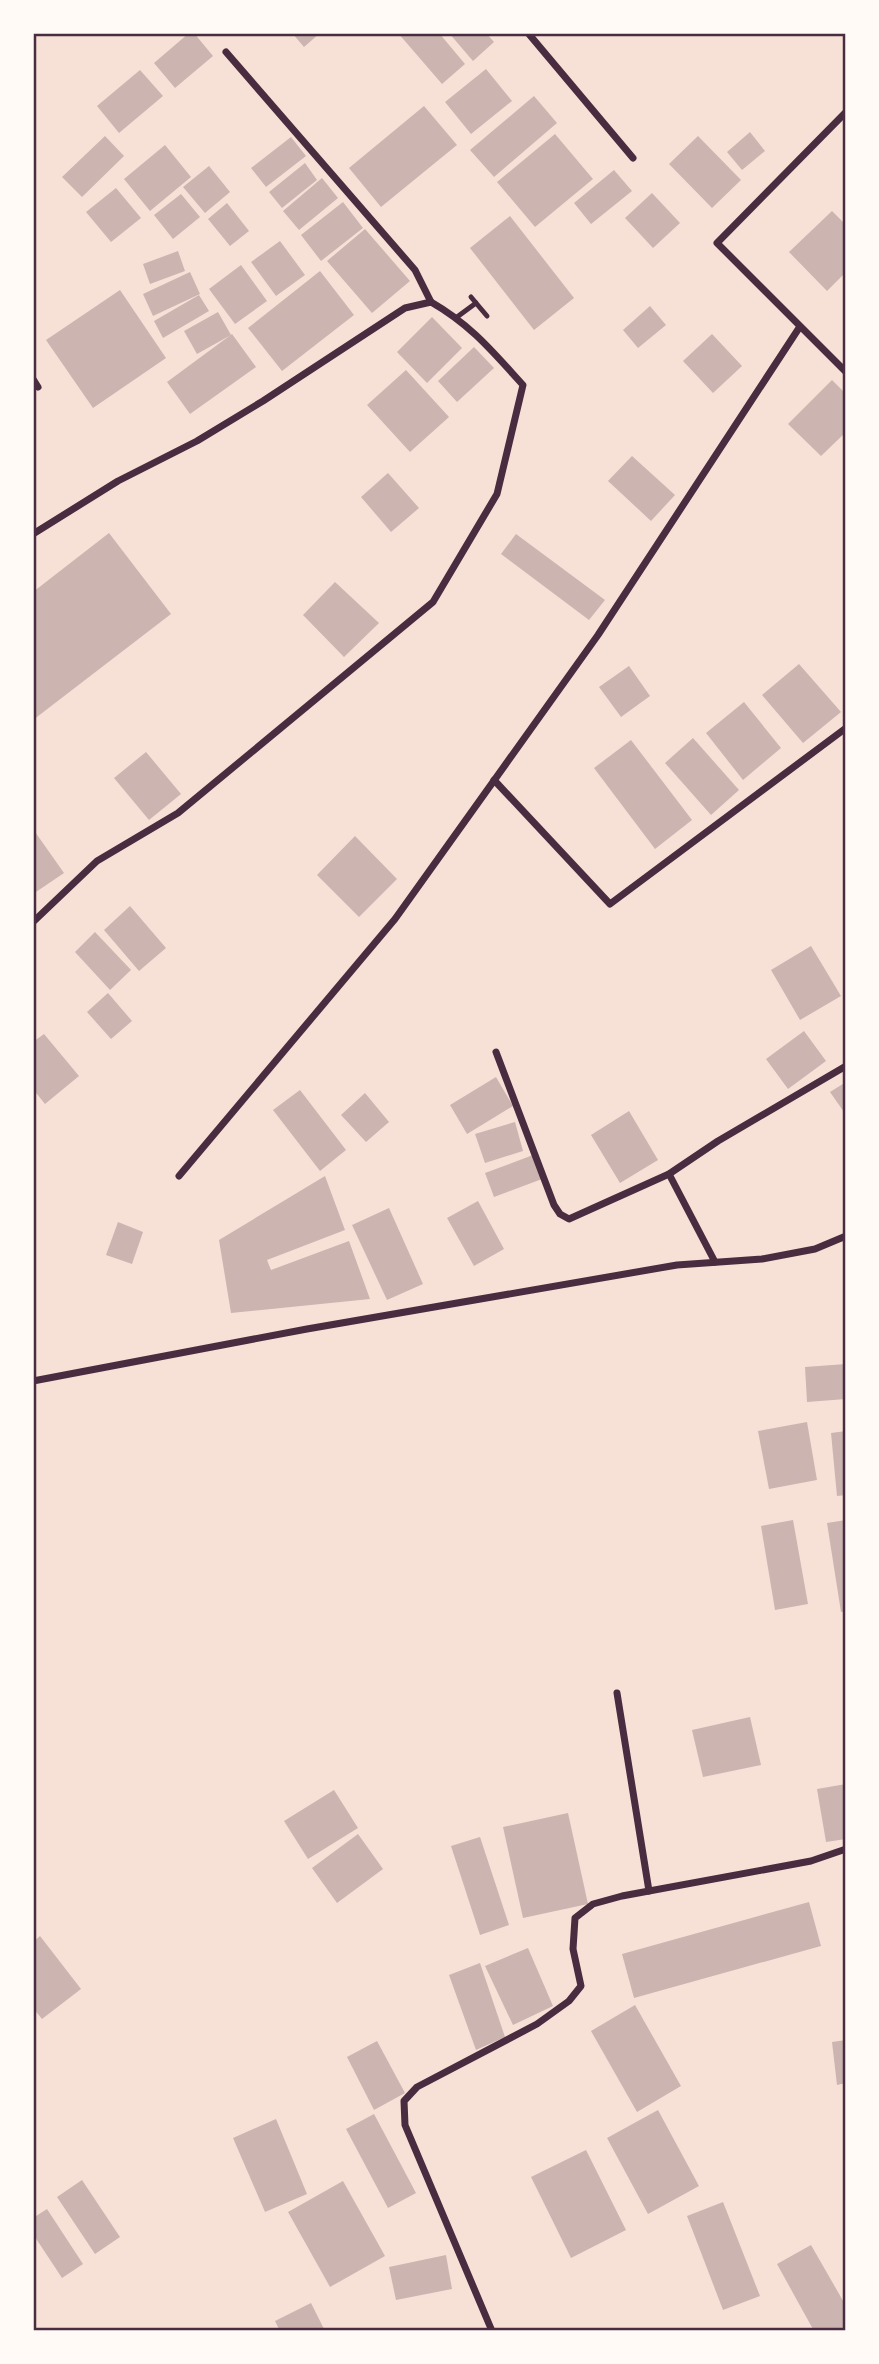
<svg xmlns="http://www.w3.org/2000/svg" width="879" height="2364" font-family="'DM Sans',sans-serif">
	<rect width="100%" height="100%" fill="#f7e1d7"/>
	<g fill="#ccb4b1">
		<polygon points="189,33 194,33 213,56 175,88 154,63"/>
		<polygon points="292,33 320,33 304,47"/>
		<polygon points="398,33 439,33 465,64 442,84"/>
		<polygon points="449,33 486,33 494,42 473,61"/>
		<polygon points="486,69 512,101 471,134 445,102"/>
		<polygon points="140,70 163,96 119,133 97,106"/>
		<polygon points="534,96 557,123 494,177 470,150"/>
		<polygon points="424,106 457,145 381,207 349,168"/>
		<polygon points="750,132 765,151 742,170 727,152"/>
		<polygon points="555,134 593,179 535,227 497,182"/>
		<polygon points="105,136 124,156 82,197 62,177"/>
		<polygon points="698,136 741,180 712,208 669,164"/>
		<polygon points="291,137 306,156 266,187 251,168"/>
		<polygon points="165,145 191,177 150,211 124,179"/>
		<polygon points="305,163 317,180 282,208 269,192"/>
		<polygon points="209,166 230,192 205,213 183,187"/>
		<polygon points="614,170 632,191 591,224 574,203"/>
		<polygon points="322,178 338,198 299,230 283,211"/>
		<polygon points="116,188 141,218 111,242 86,212"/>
		<polygon points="652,193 680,223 653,248 625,218"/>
		<polygon points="181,194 200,217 173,239 154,215"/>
		<polygon points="343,202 363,228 321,261 301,235"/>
		<polygon points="227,203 249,231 230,246 208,219"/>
		<polygon points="832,211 846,225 846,272 827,291 789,252"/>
		<polygon points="510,216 574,298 534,330 470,248"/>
		<polygon points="365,229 410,281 372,313 327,261"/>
		<polygon points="280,241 305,275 276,296 251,262"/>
		<polygon points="178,251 185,271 150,284 143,264"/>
		<polygon points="241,265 267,301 235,324 209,289"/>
		<polygon points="320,271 354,315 282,371 248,328"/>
		<polygon points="190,272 200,294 153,316 143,294"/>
		<polygon points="120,290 166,358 93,408 46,340"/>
		<polygon points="199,295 209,311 163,338 154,321"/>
		<polygon points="650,306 666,325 638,348 623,330"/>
		<polygon points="218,312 231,335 197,354 184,331"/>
		<polygon points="432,317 462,348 427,383 397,352"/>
		<polygon points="232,334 256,367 190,414 167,382"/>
		<polygon points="712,334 742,366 713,393 683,361"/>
		<polygon points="474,347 494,368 457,402 438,381"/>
		<polygon points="406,370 449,417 410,452 367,405"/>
		<polygon points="832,380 846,394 846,432 821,456 788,424"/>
		<polygon points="632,456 675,495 651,521 608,481"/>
		<polygon points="388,473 419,508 391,532 361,497"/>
		<polygon points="109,533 171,614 33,720 33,592"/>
		<polygon points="516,534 605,600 589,620 501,554"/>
		<polygon points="335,582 379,623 344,657 303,615"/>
		<polygon points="799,664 841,712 803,743 762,695"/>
		<polygon points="629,666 650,696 621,717 599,687"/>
		<polygon points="744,702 781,748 743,780 706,733"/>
		<polygon points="693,738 739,790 711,815 665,763"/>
		<polygon points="631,740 692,820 655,849 594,768"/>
		<polygon points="146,752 181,794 149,820 114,778"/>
		<polygon points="33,829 64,873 33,894"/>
		<polygon points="355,836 397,879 359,917 317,875"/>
		<polygon points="130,906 166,948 139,971 104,930"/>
		<polygon points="95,932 131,970 110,990 75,952"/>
		<polygon points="811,946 841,996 800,1020 771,970"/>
		<polygon points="108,993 132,1021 111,1039 87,1012"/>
		<polygon points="804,1031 826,1061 788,1089 766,1059"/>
		<polygon points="44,1034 79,1076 45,1104 33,1089 33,1042"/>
		<polygon points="496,1077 513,1106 467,1134 450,1105"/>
		<polygon points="846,1082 846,1115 830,1092"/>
		<polygon points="300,1090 346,1150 320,1171 273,1110"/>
		<polygon points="365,1093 389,1122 366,1142 341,1115"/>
		<polygon points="629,1111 658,1160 620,1183 591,1135"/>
		<polygon points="515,1122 523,1151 485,1163 475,1134"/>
		<polygon points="533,1155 542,1179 494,1197 485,1173"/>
		<polygon points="325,1176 345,1230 267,1260 271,1270 349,1241 370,1299 231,1313 219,1240"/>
		<polygon points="478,1201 504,1249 474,1266 447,1218"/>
		<polygon points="389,1208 423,1284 387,1300 352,1225"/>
		<polygon points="118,1222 143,1232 132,1264 106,1255"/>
		<polygon points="846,1364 846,1399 807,1402 805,1367"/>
		<polygon points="807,1422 817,1480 769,1489 758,1431"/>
		<polygon points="846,1431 846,1495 837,1496 831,1433"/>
		<polygon points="793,1520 808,1604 775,1610 761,1526"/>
		<polygon points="846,1520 846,1611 841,1612 827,1523"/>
		<polygon points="750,1717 761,1765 703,1777 692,1730"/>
		<polygon points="846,1784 846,1839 826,1842 817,1789"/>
		<polygon points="334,1790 358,1828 308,1859 284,1821"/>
		<polygon points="568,1813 588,1904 523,1918 503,1827"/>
		<polygon points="358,1834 383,1869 337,1903 312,1868"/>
		<polygon points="480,1837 509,1925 480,1935 451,1846"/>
		<polygon points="809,1902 821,1946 634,1998 622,1954"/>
		<polygon points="40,1936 81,1989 42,2019 33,2008 33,1942"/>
		<polygon points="528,1948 553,2006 513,2025 485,1966"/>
		<polygon points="480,1963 505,2037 476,2050 449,1975"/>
		<polygon points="635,2005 681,2086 637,2112 591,2031"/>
		<polygon points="846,2040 846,2083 837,2085 832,2042"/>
		<polygon points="377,2041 405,2093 374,2110 347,2057"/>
		<polygon points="658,2110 699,2186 648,2214 607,2138"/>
		<polygon points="374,2114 416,2193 388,2208 346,2129"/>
		<polygon points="276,2119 307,2194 265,2212 233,2138"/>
		<polygon points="586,2150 626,2230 571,2258 531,2177"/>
		<polygon points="82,2180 120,2237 95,2254 57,2197"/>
		<polygon points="343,2181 385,2256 330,2287 288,2212"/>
		<polygon points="723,2202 760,2296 723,2310 687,2216"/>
		<polygon points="47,2209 83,2264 62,2278 33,2234 33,2218"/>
		<polygon points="811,2245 846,2306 846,2331 814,2331 777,2264"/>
		<polygon points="446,2255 452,2289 396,2300 389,2267"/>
		<polygon points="311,2303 325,2331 280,2331 275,2321"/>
	</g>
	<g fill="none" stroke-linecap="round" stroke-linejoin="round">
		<g stroke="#4a2c40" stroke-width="5">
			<polyline points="476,303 487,316"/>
			<polyline points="457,317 476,303 471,297"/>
		</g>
		<g stroke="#4a2c40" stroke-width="7">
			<polyline points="528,33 633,158"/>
			<polyline points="226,52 415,270 431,302"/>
			<polyline points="846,112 717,243 846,372"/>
			<polyline points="33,379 38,387"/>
			<path d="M33,534l85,-53 79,-40 66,-40 142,-93 26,-6c40,23 61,49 92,83l-26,109 -64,108 -255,211 -81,48 -64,61"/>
			<polyline points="494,780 610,904 846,728"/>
			<polyline points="496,1052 554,1205 560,1214 569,1219 669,1174 718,1141 846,1066"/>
			<polyline points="669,1174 715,1262"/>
			<polyline points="179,1176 395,919 598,635 799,328"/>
			<polyline points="33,1381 307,1329 677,1265 762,1259 815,1249 846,1236"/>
			<polyline points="617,1693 649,1891"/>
			<polyline points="492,2331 405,2125 404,2101 417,2087 537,2024 569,2001 581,1986 573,1949 575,1918 593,1904 622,1896 811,1861 846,1849"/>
		</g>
	</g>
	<rect width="879" height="2364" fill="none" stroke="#fffaf5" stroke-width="70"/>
	<rect x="35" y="35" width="809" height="2294" fill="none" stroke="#4a2c40" stroke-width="2.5"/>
</svg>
